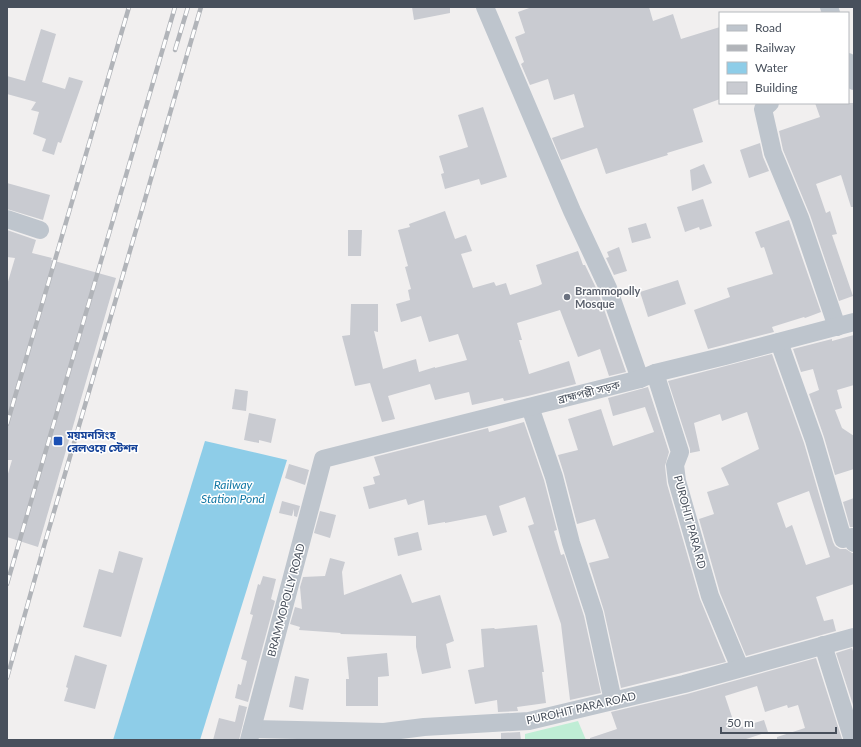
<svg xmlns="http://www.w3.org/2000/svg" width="861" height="747" font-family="Lato,'Noto Sans Bengali',sans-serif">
	<rect width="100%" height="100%" fill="#f1efef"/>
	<polygon fill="#bfedd5" points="578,721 586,740 525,740 525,734"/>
	<polygon fill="#8ecde8" points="205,441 287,460 200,740 113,740"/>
	<g fill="#c9cbd1" fill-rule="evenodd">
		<polygon points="412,7 450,7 450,13 414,20"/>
		<polygon points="532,7 649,7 653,21 673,14 681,39 720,27 720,99 693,109 703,142 667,153 668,155 606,174 597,148 561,160 552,138 584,127 574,94 554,100 548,79 530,85 521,64 524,62 515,37 525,33 518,12"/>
		<polygon points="41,29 56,34 42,82 65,89 69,77 83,81 61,143 58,142 54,155 42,151 46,139 33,134 39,112 31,110 36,102 7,94 7,76 25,81"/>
		<polygon points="815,103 854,103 854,207 851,207 841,175 816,184 826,213 830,211 837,234 832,235 853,296 839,301 810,215 783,150 779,131 820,117"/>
		<polygon points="483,107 507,177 481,185 479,179 445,189 441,174 444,173 439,156 468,147 458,115"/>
		<polygon points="760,143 763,157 769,171 749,178 740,150"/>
		<polygon points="704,164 712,183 692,191 690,170"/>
		<polygon points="7,183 50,195 43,220 7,209"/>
		<polygon points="703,199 712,226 700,230 699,227 685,232 677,207"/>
		<polygon points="445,211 455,239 466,235 472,251 461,254 473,288 494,282 496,286 506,283 510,295 538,286 542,284 536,265 578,251 583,265 585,265 598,292 626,372 609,376 600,349 578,357 560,310 517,323 522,340 519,340 529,374 569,361 576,384 528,396 504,401 503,398 472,405 469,392 435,400 430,384 388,396 395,419 382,422 370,383 355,386 342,336 350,335 351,304 378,304 378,332 374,331 383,369 416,359 419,372 435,367 435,368 467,360 458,334 429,342 421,316 401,322 396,304 410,300 408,290 411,289 405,267 408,266 398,230 410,227 409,224"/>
		<polygon points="789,220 821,312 805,318 804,317 772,327 774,332 708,349 694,310 730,297 727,288 773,274 764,247 761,248 755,232"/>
		<polygon points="646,223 651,238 632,243 628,228"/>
		<polygon points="7,230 36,240 32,253 52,258 51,260 116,278 38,547 7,537 7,477 12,460 7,460 7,285 15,258 7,257"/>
		<polygon points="348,230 362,230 361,256 348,256"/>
		<polygon points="619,247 627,271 614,275 606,258 609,257 607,252"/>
		<polygon points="678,280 686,304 648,317 640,292"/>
		<polygon points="854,335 854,385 837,390 842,408 835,410 842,428 854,436 854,469 835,475 824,437 809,394 819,390 813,369 801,372 793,349 832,339 832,341"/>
		<path d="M772,354l32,89 29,99 2,4 5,3h6l6,4h2v31l-38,13 8,24 9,-2 3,12 -90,25 -26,-63 -21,-74 15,-5 -7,-22 22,-7 -8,-17 38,-19 -12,-37 -25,9 -2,-7 -26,9 6,28 -10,2v-4l-22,-68zM809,491l21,66 -24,8 -14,-40 -6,3 -9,-25z"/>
		<polygon points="648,387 669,452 665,466 667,484 700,599 726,662 621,688 604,611 589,563 609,558 595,519 577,524 564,474 558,455 578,450 568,419 601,409 613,446 654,432 645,407 613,416 608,398"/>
		<polygon points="235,389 248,391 246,411 232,409"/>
		<polygon points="249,413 276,419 271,443 259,440 259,443 244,440"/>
		<polygon points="524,422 544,480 557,530 554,531 561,555 564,554 584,616 601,693 570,700 561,624 528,526 534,524 525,497 499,506 507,532 493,536 486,515 445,523 445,522 428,525 424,500 408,505 406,499 369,509 363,487 375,484 373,477 380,475 374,457 488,428 489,432"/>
		<polygon points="289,464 309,470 305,485 285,478"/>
		<polygon points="854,498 854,527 850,527 843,502"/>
		<polygon points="282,501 300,506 297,517 294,516 294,509 292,516 279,513"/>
		<polygon points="320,511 336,515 330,538 314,533"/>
		<polygon points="418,532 422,550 398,556 394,538"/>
		<polygon points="119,551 143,558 121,637 83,627 99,569 113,573"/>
		<polygon points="330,558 345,562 342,572 344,595 401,574 412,603 440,595 454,641 446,644 451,668 422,674 416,647 416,636 340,634 341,633 299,630 300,627 290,624 295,607 302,609 300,587 303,577 325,576"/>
		<polygon points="263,576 276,579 271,599 275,601 248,702 235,698 238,684 241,685 247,661 241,659 253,615 250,614 258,584 260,585"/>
		<polygon points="537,625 544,672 542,672 546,703 517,707 518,711 498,712 497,700 475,704 468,670 484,667 481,629 494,628 495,629"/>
		<polygon points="852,648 854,654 854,708 836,653"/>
		<polygon points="387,653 389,676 378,677 378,706 346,706 346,679 349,679 347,657"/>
		<polygon points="75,655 107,665 95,709 64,701 68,688 66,687"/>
		<polygon points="816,658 842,739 839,740 777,740 777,737 805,728 798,705 788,708 787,705 765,712 757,686 725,696 735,726 737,725 738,728 764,720 768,732 743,740 590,740 590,738 617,729 611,712 687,694"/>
		<polygon points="295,676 309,679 303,710 289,707"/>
		<polygon points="239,705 247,707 239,740 213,740 219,718 235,722"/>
		<polygon points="520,732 521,740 501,740 501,733"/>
	</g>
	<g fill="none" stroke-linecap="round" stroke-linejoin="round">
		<g stroke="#bec5cd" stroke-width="18">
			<polyline points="485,7 572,211 608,288 640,379"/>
			<polyline points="829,7 831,13"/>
			<polyline points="848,62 854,81"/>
			<polyline points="770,103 763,109 773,153 800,218 837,327"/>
			<polyline points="7,219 40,230"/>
			<polyline points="779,342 814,440 843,539 852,537 854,543"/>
			<polyline points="655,373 680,452 675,465 677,481 710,596 740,668"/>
			<polyline points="530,407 554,477 571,543 594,613 613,701"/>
			<polyline points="823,645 853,740"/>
			<polyline points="252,729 384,732 424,727 529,721 684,684 854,637"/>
			<polyline points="249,740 323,459 640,379 655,373 725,356 854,322"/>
		</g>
		<g stroke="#b1b4b9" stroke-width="4.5">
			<g id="rail">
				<polyline points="175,50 188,7"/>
				<polyline points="7,424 129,7"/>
				<polyline points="7,584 175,7"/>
				<polyline points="7,678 44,546 201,7"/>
			</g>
		</g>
		<use href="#rail" stroke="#fff" stroke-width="3" stroke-dasharray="9" stroke-linecap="butt"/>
	</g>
	<circle fill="#6b7280" stroke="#fff" stroke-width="1.5" cx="567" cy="297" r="4"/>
	<rect fill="#1a4fb4" stroke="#fff" stroke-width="1.5" x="53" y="436" width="10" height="10" rx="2"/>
	<g text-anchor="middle" stroke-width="3" stroke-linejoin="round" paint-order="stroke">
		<g font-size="11" font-weight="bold" fill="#5b616d" stroke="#fff" text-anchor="start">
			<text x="575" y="295">Brammopolly<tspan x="575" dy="13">Mosque</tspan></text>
		</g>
		<g font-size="11" fill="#48505c" stroke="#fff">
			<text transform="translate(589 392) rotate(-14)" y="4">ব্রাহ্মপল্লী সড়ক</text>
			<text transform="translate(690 522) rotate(75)" y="4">PUROHIT PARA RD</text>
			<text transform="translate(286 600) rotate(-75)" y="4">BRAMMOPOLLY ROAD</text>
			<text transform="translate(581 708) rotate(-13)" y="4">PUROHIT PARA ROAD</text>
		</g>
		<g font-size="11" font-weight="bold" fill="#164399" stroke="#fff" text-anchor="start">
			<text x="67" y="439">ময়মনসিংহ<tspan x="67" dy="13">রেলওয়ে স্টেশন</tspan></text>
		</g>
		<g font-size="12" font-style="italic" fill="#1278a5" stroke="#fff">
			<text x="233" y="489">Railway<tspan x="233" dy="14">Station Pond</tspan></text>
		</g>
	</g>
	<rect width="861" height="747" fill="none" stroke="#48505c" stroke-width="16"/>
	<rect x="719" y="12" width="130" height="92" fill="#ffffff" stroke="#b6b9be"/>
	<rect x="727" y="25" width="20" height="6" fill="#bec5cd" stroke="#b6b9be"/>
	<text x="755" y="32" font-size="12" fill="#48505c">Road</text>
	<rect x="727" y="45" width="20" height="6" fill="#b1b4b9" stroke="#b6b9be"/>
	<text x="755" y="52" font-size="12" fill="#48505c">Railway</text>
	<rect x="727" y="62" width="20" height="12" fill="#8ecde8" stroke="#b6b9be"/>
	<text x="755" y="72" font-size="12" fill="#48505c">Water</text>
	<rect x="727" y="82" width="20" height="12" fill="#c9cbd1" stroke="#b6b9be"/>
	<text x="755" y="92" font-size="12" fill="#48505c">Building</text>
	<path d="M721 727v6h115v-6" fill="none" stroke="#48505c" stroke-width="2"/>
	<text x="727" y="727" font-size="12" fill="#48505c" stroke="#ffffff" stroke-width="3" paint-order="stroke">50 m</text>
</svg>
